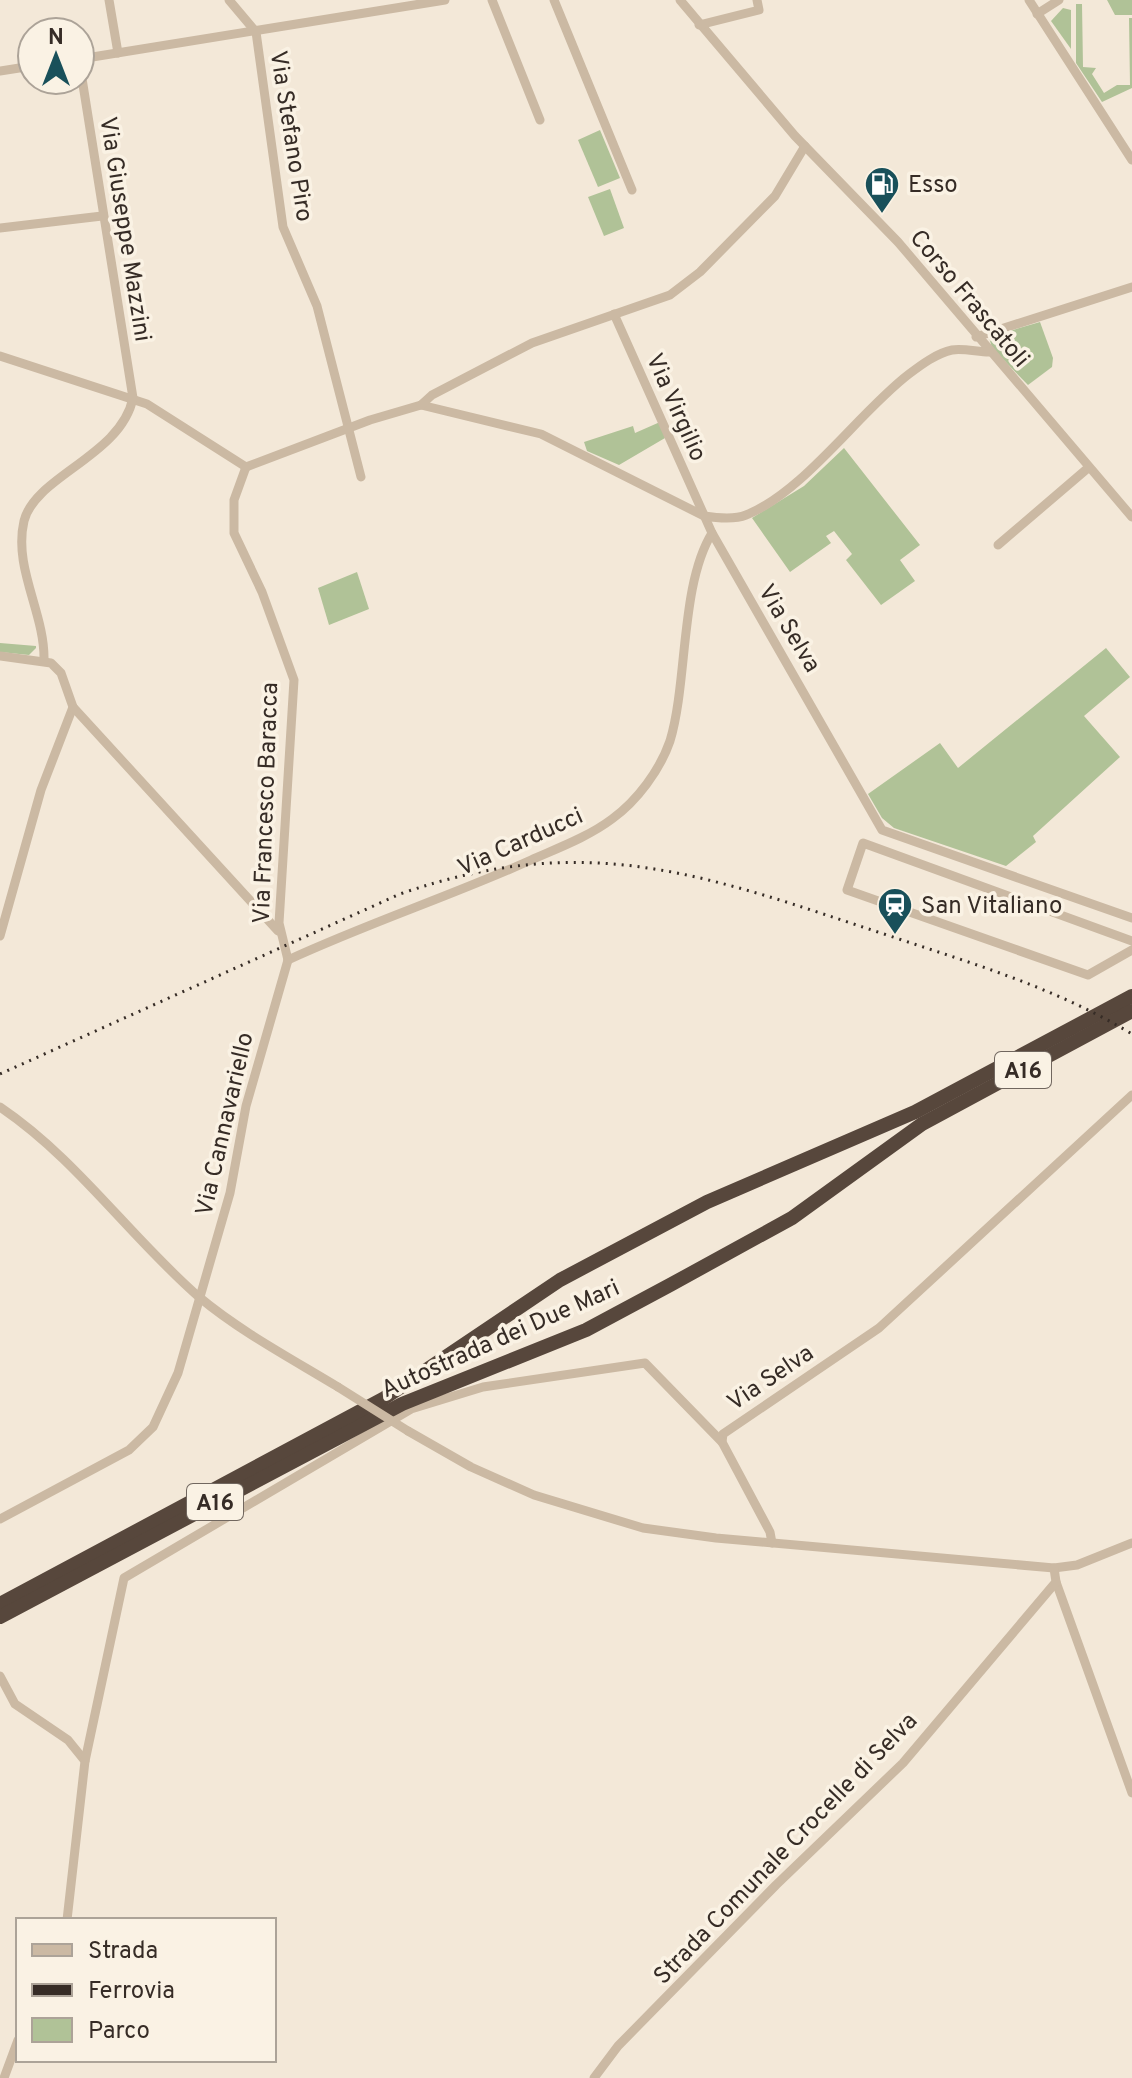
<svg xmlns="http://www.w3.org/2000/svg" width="1132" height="2078" font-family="Overpass,sans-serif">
	<rect width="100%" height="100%" fill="#f3e8d8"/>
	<g fill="#b0c297">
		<polygon points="1107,0 1132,0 1132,15 1115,15"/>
		<polygon points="1076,4 1082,4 1083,67 1096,68 1092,74 1104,93 1117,85 1130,85 1129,18 1132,18 1132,88 1102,102 1076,63"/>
		<polygon points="1063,8 1071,10 1071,49 1051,21"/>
		<polygon points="600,130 620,178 598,187 578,140"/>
		<polygon points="610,189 624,228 604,236 588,197"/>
		<polygon points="1040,322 1053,358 1052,367 1028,385 992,348 989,337"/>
		<polygon points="660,422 665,438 619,465 587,451 584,442 633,426 635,433"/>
		<polygon points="844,448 920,545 900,560 915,581 881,605 846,560 852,554 834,531 826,536 831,543 790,572 752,518 804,486"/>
		<polygon points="357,572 369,609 329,625 318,588"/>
		<polygon points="0,643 36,646 36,648 29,655 0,652"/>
		<polygon points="1106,648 1130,677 1084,716 1120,757 1033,836 1036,842 1006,866 894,828 882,818 868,794 940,743 958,768"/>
	</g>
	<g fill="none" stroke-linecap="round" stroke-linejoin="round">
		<g stroke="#cbb9a3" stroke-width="9">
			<polyline points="109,0 118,53"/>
			<polyline points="229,0 256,32 283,227 317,306 361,477"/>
			<polyline points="492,0 540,120"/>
			<polyline points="554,0 632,190"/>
			<polyline points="680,0 795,136 898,242 1132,517"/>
			<polyline points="1029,0 1132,160"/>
			<polyline points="1037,14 1059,0"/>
			<polyline points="699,25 759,10 757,0"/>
			<polyline points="80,59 445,0"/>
			<polyline points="0,71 32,66"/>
			<polyline points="0,228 102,216"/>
			<polyline points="614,314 712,533 882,830 1132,918"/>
			<polyline points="976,337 1132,287"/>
			<path d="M0,356l147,48 99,63 124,-47 51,-15 120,29 163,82c13,2 30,4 42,-1 58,-23 113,-103 163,-141 12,-9 28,-21 43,-24 11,-2 26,2 37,2"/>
			<polyline points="421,405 432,395 532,343 670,295 700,272 775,196 805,146"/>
			<polyline points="246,467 234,500 234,533 262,592 294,680 279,923 288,960"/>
			<polyline points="998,545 1088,468"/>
			<polyline points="0,656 51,663 61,673 73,707 41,790 0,936"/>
			<path d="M44,660c1,-47 -31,-92 -20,-139 11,-45 97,-65 109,-123l-53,-332"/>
			<polyline points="73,707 278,931"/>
			<polyline points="1132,941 863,843 847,890 1088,975 1132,950"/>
			<path d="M288,960c80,-37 163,-64 243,-100 27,-12 57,-23 81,-41 25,-18 48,-49 58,-78 18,-60 10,-156 42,-208"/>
			<path d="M0,1107c77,52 129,129 199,190 42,35 93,62 139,90"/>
			<polyline points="408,1431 471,1467 534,1495 643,1528 716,1538 1054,1568 1077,1565 1132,1543"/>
			<polyline points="0,1519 129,1450 153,1427 178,1373 230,1193 246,1106 288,960"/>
			<polyline points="772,1543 770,1532 722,1442 723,1434 879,1328 1132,1095"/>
			<polyline points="1056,1582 1132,1793"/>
			<polyline points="0,1676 15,1704 68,1740 85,1761 67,1920"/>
			<polyline points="85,1761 124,1578 411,1409 483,1387 645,1363 722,1442"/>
			<polyline points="4,2078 18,2040"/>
			<polyline points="594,2078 618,2046 776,1885 903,1763 1056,1582 1054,1568"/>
		</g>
		<g stroke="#57473c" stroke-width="14">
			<polyline points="0,1604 383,1399 560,1280 707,1202 915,1112 1132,996"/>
			<polyline points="0,1617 402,1404 586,1330 670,1285 792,1218 922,1124 1132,1011"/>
		</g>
		<path stroke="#362c26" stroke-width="3" stroke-dasharray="2 6" stroke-linecap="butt" d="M0,1074l400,-180c190,-66 310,-17 490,42 84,28 166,52 242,98"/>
		<polyline stroke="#cbb9a3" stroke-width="9" points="338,1387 408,1431"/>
	</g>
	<defs>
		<g id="fuel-pin" transform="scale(1.8)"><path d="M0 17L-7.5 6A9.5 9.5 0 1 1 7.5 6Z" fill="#19505a" stroke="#faf2e4"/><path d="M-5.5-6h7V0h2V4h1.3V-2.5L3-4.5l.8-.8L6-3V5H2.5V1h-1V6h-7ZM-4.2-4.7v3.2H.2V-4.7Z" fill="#fff"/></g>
		<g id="station-pin" transform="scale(1.8)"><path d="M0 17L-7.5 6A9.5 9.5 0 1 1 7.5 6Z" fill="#19505a" stroke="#faf2e4"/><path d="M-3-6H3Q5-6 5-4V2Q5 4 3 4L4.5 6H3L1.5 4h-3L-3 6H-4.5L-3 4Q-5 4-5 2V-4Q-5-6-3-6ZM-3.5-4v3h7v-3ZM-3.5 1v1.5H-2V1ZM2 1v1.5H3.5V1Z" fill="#fff"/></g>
	</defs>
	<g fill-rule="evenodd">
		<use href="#fuel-pin" x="882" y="184"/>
		<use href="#station-pin" x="895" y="905"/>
	</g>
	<g text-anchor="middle" stroke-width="7" stroke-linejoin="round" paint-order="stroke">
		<g fill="#faf2e4" stroke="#71675f" stroke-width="2">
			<rect x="995" y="1052" width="56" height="36" rx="6"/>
			<rect x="187" y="1484" width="56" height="36" rx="6"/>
		</g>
		<g font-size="22" font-weight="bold" fill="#362c26">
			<text x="1023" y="1078">A16</text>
			<text x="215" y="1510">A16</text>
		</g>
		<g font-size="24" fill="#362c26" stroke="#faf2e4">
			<text transform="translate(292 136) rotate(81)" y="8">Via Stefano Piro</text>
			<text transform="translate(126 229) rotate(81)" y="8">Via Giuseppe Mazzini</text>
			<text transform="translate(970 298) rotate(50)" y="8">Corso Frascatoli</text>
			<text transform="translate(677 407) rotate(66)" y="8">Via Virgilio</text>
			<text transform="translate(790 628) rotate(59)" y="8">Via Selva</text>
			<text transform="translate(265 803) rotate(-88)" y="8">Via Francesco Baracca</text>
			<text transform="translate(520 841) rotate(-24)" y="8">Via Carducci</text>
			<text transform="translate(224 1124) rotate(-77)" y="8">Via Cannavariello</text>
			<text transform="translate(500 1338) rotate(-24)" y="8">Autostrada dei Due Mari</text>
			<text transform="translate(770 1377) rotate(-34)" y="8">Via Selva</text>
			<text transform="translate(785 1848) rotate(-46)" y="8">Strada Comunale Crocelle di Selva</text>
		</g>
		<g font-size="24" fill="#362c26" stroke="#faf2e4" text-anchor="start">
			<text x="908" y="192">Esso</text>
			<text x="921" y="913">San Vitaliano</text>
		</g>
	</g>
	<rect x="16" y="1918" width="260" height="144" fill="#faf2e4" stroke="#aca398" stroke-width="2"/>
	<rect x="32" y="1944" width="40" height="12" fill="#cbb9a3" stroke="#aca398" stroke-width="2"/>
	<text x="88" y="1958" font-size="24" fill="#362c26">Strada</text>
	<rect x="32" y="1984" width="40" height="12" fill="#362c26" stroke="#aca398" stroke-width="2"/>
	<text x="88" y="1998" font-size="24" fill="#362c26">Ferrovia</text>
	<rect x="32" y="2018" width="40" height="24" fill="#b0c297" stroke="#aca398" stroke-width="2"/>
	<text x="88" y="2038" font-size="24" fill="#362c26">Parco</text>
	<g transform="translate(56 56)"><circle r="38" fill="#faf2e4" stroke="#aca398" stroke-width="2"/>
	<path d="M0-6L14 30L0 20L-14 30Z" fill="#19505a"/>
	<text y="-12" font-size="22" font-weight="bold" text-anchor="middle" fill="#362c26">N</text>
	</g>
</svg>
